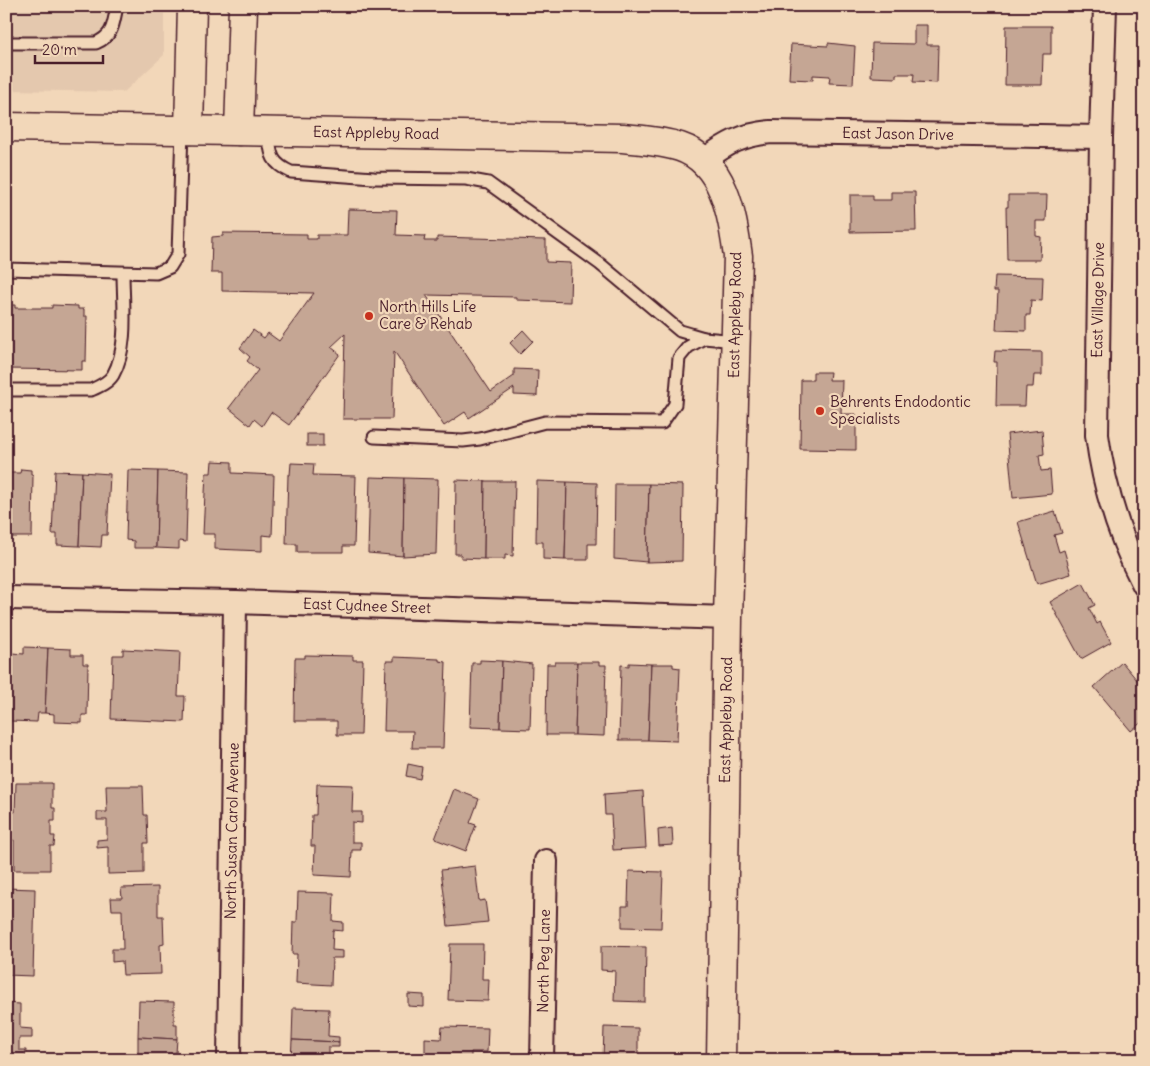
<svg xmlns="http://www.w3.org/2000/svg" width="1150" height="1066" font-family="Delius,sans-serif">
	<rect width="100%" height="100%" fill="#f2d7b9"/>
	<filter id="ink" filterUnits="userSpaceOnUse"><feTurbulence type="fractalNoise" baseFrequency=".02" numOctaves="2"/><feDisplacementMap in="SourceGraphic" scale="10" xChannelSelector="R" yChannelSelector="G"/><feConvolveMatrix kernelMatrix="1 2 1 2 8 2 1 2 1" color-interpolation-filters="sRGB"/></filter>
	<g filter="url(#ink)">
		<polygon fill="#e4c8ae" points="6,6 164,6 164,55 124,92 6,90"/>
		<g fill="#c5a694" stroke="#4a1f2b">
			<polygon points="914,25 927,25 927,45 938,45 937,83 913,82 914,74 896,74 896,78 871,77 872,43 914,44"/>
			<polygon points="1006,26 1051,26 1051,54 1043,54 1042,85 1005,85"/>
			<polygon points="828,43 855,46 853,84 829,83 830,76 813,75 813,80 789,79 791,44 828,46"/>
			<polygon points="891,192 915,192 916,231 850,232 850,195 873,195 873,200 891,200"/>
			<polygon points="1008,195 1047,195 1046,221 1036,221 1036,236 1041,237 1040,260 1007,260 1006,207 1008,207"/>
			<polygon points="348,209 397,210 396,235 425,236 424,241 437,241 437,237 546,240 546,262 571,263 570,302 516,300 516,297 426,295 491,392 514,376 514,369 538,370 537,396 514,395 514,388 469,418 465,412 444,426 394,351 392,419 343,419 345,334 331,347 340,354 289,425 271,412 262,426 254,419 250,425 229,408 258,370 247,361 250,357 240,348 253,330 264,338 268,333 279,341 314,293 222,291 222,273 211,273 212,237 223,236 223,233 307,234 307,239 317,239 317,235 347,235"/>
			<polygon points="995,276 1043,277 1042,301 1031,300 1030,315 1026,315 1026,331 996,330 998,291 994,291"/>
			<polygon points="6,305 15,305 15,308 52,308 52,305 78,306 78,309 84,309 84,316 87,316 86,361 82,361 82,370 6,369"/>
			<polygon points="523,330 533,341 520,354 510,343"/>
			<polygon points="995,351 1042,352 1042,375 1034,375 1033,387 1026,387 1025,406 996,406 997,362 994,362"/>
			<polygon points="813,372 830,372 829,380 842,380 841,414 856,414 856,450 800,449 801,380 813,380"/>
			<polygon points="1042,430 1044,454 1039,455 1041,471 1050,470 1052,494 1013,498 1007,434"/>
			<rect x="307" y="434" width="16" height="12"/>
			<polygon points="212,461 232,462 232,473 274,475 272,536 262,535 262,551 215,549 215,534 203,534 206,473 211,473"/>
			<polygon points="291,463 314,464 313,475 356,476 354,546 343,546 343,552 297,552 297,544 286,544 288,475 290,475"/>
			<polygon points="21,469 31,470 31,474 33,474 32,537 6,537 6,473 20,473"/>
			<polygon points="128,470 158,471 156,548 134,548 134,541 126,540"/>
			<polygon points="55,471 82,472 79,546 57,545 57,534 52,534"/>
			<polygon points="158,471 188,472 186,542 179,541 179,549 156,548"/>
			<polygon points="82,472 110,474 107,535 102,535 101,547 79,546"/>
			<polygon points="370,477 404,478 403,556 368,553"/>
			<polygon points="404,478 438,479 436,554 403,556"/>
			<polygon points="456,480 485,481 484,559 461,558 461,554 455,554"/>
			<polygon points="485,481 515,481 513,556 505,555 505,559 484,559"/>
			<polygon points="537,481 567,482 565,560 543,559 543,542 536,542"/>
			<polygon points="567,482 597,483 596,544 588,544 588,560 565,560"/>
			<polygon points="615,484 649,484 647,562 614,559"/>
			<polygon points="649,484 683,485 682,561 647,562"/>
			<polygon points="1055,511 1062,533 1054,535 1059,552 1064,550 1071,574 1037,584 1018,522"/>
			<polygon points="1083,583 1095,605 1089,608 1097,624 1100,622 1111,642 1081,659 1050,602"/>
			<polygon points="24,647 48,648 45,713 38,713 37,722 10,721 10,713 6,713 6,662 12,662 12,653 24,654"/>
			<polygon points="48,648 71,649 71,655 83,655 83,664 88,664 87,715 82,715 82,723 54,722 54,714 45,713"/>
			<polygon points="123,649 180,652 178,696 185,696 184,722 111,719 113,655 123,655"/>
			<polygon points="305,655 353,656 353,660 363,660 361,735 337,735 337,721 294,721 295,658 305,658"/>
			<polygon points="394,657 439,659 439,661 446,662 443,748 412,748 413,731 384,731 386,661 394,661"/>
			<polygon points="480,660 502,661 500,728 470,727 472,663 480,663"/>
			<polygon points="502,661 532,664 530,729 500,728"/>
			<polygon points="555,662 577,662 575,735 546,735 547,664 555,664"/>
			<polygon points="577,662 599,662 599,665 606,665 604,736 575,735"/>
			<polygon points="1122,662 1142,686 1144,684 1144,720 1131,731 1094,687"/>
			<polygon points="629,663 651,664 648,740 619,740 621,665 629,666"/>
			<polygon points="651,664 673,664 673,667 680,668 677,741 648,740"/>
			<polygon points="408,764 422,767 420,779 406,776"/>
			<polygon points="16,783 52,783 52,808 55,808 55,821 51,821 51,836 55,836 54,846 50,846 50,870 14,870 14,840 11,840 11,812 15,812"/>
			<polygon points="317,784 353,785 352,812 362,812 362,823 352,822 352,842 361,842 361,850 352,850 351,877 314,875 315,846 311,846 312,815 316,815"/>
			<polygon points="106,786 143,786 144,815 147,815 148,843 144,843 144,873 108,874 108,847 97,848 97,840 107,839 107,820 97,820 97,812 107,812"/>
			<polygon points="454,789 479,799 470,823 476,825 466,851 435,839"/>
			<polygon points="643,791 646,848 613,850 611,815 605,815 604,794"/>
			<polygon points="672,828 673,845 659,846 658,830"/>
			<polygon points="475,866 479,901 485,900 488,922 448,926 441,870"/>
			<polygon points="629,871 663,872 661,928 622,927 622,906 628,906"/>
			<polygon points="158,887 158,916 163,916 164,944 160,945 161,974 123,975 122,961 112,962 112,949 123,949 122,910 112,910 111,898 122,898 121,888"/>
			<polygon points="6,888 35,889 33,976 6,975"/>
			<polygon points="298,892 334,893 333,921 343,922 343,931 333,930 332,950 343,951 343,958 332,958 331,985 296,983 297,954 292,954 293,922 297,922"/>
			<polygon points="450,944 483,944 482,979 489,979 488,1001 448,1000"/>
			<polygon points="601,946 646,947 645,1002 614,1001 615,971 601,970"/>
			<polygon points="408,994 424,995 424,1007 408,1006"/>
			<polygon points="139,1001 174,1002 174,1024 177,1024 177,1039 138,1037"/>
			<polygon points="6,1003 20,1004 20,1028 32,1029 32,1038 19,1038 19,1050 26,1050 25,1060 6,1060"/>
			<polygon points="293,1008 329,1009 328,1036 339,1037 339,1042 292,1040"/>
			<polygon points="442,1027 488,1028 487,1052 471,1052 471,1060 441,1060 441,1056 425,1056 425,1038 441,1039"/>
			<polygon points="604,1027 638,1028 638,1060 603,1060"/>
			<polygon points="138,1037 177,1039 176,1053 172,1053 172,1060 138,1060"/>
			<polygon points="292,1040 339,1042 339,1047 328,1047 328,1060 291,1060"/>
		</g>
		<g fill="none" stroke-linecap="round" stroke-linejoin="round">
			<g stroke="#4a1f2b" stroke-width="15">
				<g id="service">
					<path d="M6,43h90c18,-8 17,-19 21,-37"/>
					<path d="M268,131c3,22 1,31 23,41l83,6 92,1 22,4 112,81 80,67 24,7 32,3"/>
					<polyline points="6,269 156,273 170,267 178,254 182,130"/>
					<path d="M6,390h85c7,-3 17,-7 22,-15 16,-28 10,-71 10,-102"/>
					<polyline points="374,437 463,441 480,439 545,422 662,423 675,404 679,358 688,347 704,338"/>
				</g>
			</g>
			<g stroke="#4a1f2b" stroke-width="26">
				<g id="minor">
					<path d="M1105,6l-4,131 -4,298c7,54 22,102 47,150"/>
					<path d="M704,160c24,-17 37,-25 67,-28l330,5"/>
					<polyline points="6,598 235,602 728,618"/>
					<polyline points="229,1060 235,602"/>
					<polyline points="542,1060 546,861"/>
				</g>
			</g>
			<g stroke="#4a1f2b" stroke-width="31">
				<g id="tertiary">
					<path d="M6,127l617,11c19,2 39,3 57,9 45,15 52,69 58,109l-10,362 -7,442"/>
					<polyline points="189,130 192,6"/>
					<polyline points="239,131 243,6"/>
				</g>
			</g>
			<use href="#service" stroke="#f2d7b9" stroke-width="11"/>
			<use href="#minor" stroke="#f2d7b9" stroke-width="22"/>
			<use href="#tertiary" stroke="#f2d7b9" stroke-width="28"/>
		</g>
	</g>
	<g fill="#c8321e" stroke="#f2d7b9" stroke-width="2">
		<circle cx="369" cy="316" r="5"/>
		<circle cx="820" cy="411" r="5"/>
	</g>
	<g text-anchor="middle" stroke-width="4.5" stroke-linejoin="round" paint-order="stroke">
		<g font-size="15" fill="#4a1f2b" stroke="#f2d7b9">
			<text transform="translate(376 133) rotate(1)" y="5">East Appleby Road</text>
			<text transform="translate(898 134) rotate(1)" y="5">East Jason Drive</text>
			<text transform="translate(1098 300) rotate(-89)" y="5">East Village Drive</text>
			<text transform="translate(735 315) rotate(-89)" y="5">East Appleby Road</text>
			<text transform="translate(367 606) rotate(2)" y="5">East Cydnee Street</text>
			<text transform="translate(726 720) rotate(-89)" y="5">East Appleby Road</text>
			<text transform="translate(232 831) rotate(-89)" y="5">North Susan Carol Avenue</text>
			<text transform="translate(544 961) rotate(-89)" y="5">North Peg Lane</text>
		</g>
		<g font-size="15" fill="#4a1f2b" stroke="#f2d7b9" text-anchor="start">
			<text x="379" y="312">North Hills Life<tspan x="379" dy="17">Care &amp; Rehab</tspan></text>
			<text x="830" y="407">Behrents Endodontic<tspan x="830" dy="17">Specialists</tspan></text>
		</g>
	</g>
	<rect width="1150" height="1066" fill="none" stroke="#f2d7b9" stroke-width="25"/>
	<rect x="12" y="12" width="1125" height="1041" fill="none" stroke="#4a1f2b" stroke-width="2" filter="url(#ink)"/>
	<path d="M35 55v8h68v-8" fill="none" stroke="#4a1f2b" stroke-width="2.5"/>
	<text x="42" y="55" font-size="15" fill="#4a1f2b" stroke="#f2d7b9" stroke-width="4" paint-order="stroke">20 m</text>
</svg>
